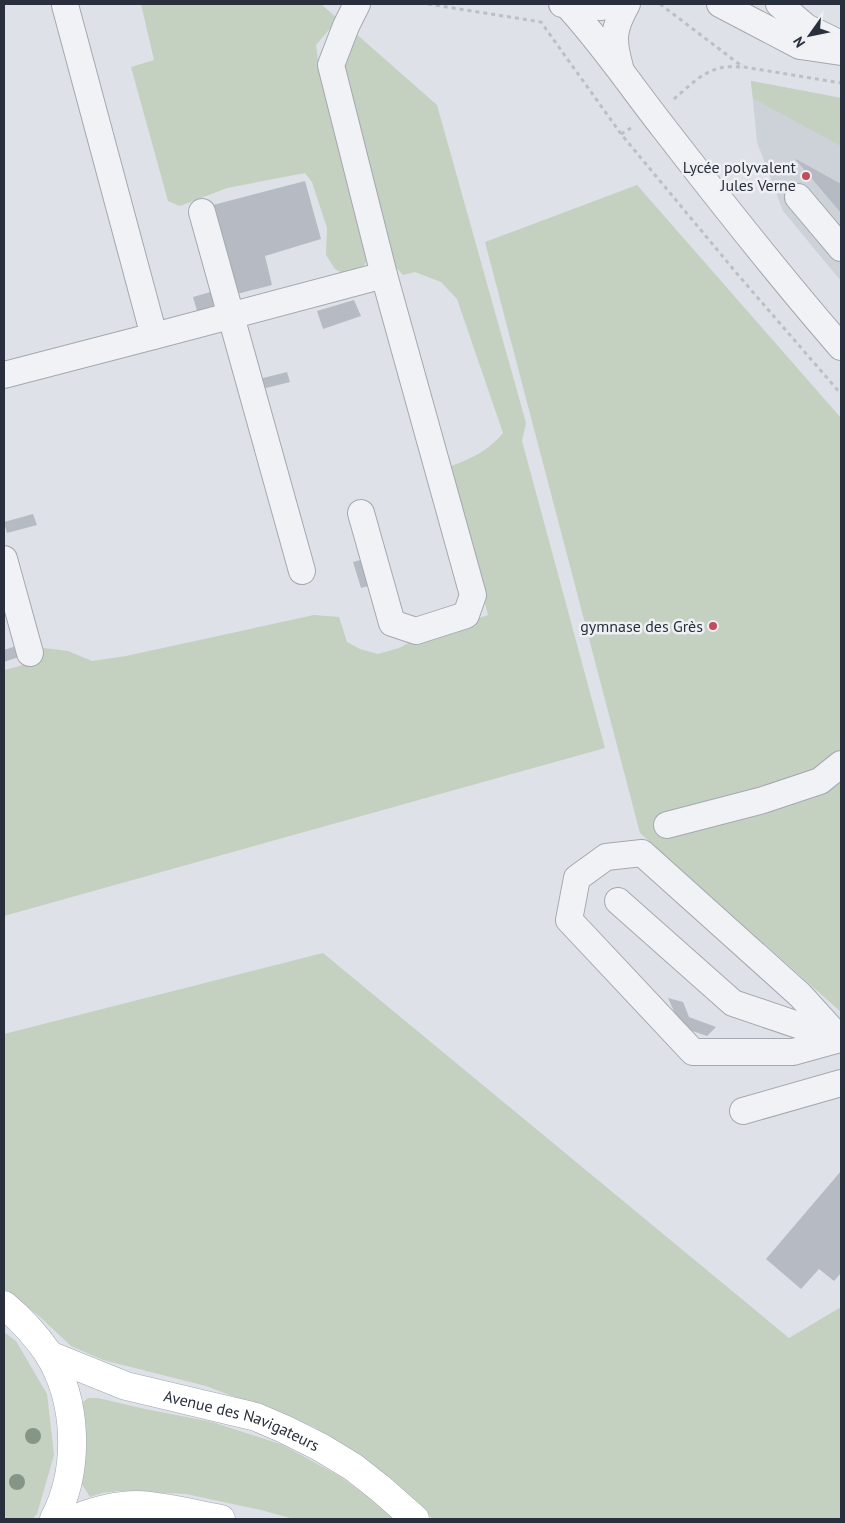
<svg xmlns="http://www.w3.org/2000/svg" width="845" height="1523" font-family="'PT Sans',sans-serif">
	<rect width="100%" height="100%" fill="#dee1e7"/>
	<polygon fill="#cdd1d8" points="751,81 841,98 841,281 783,211 757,142"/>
	<g fill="#c4d0c0">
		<polygon points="141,4 321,4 338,19 316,45 318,61 365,234 368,259 361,270 344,274 335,269 326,255 327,228 312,182 305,173 227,188 180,206 168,201 131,67 154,60"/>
		<path d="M354,32l83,73 89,318 -4,18 83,307 -601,168v-246l16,-4 24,-18 24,3 24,10 34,-5 188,-41 25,2 8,25 13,7 18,5 21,-6 19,-10 70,-23 -39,-148c23,-9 38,-15 54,-34l-46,-134 -16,-17 -26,-10 -12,3 -8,-9 -52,-187v-21z"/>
		<polygon points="751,81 841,98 841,146 753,98"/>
		<polygon points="637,185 841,418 841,1012 640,833 485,242"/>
		<polygon points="323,953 789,1338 841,1307 841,1519 433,1519 386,1476 314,1427 206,1386 103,1360 71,1346 39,1316 4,1289 4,1034"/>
		<polygon points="4,1332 16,1341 47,1394 54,1455 37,1514 32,1519 4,1519"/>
		<polygon points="88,1398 98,1398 145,1409 212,1422 283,1445 341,1477 382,1508 394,1519 294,1519 261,1510 186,1494 119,1491 102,1493 90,1497 80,1481 86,1451 82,1403"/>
	</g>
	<g fill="#b6bbc3">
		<polygon points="796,159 841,184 841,213 796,160"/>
		<polygon points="305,181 321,239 265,256 272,285 237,294 213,205"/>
		<polygon points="214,291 218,308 198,314 193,297"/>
		<polygon points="354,300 361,316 323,329 317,311"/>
		<polygon points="287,372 290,382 262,389 259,379"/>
		<polygon points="33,514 37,525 7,533 4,522"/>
		<polygon points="364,559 372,585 361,588 353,562"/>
		<polygon points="16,646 19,657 4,662 4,650"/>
		<polygon points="668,998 683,1002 689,1017 716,1027 707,1036 681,1027"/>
		<polygon points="841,1171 841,1273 834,1281 819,1269 801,1289 766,1259"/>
	</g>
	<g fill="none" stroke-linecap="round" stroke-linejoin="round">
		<g stroke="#a4a8b0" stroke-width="28">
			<g id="minor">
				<polyline points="357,4 346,26 331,65 384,275 473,595 466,615 416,631 392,623 361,513"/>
				<polyline points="562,4 601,7 615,4"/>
				<polyline points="720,4 800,46 841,52"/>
				<polyline points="779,4 806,27 841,44"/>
				<polyline points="65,5 154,336"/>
				<path d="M567,5c35,38 64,81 96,122 58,75 116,149 178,220"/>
				<path d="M620,67c-8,-28 -7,-38 7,-63"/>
				<polyline points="798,197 841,248"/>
				<polyline points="202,212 302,571"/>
				<polyline points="4,375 154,336 384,275"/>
				<polyline points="4,559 30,653"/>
				<polyline points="667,825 763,800 820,781 841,764"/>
				<polygon points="642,853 800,995 840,1039 793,1052 693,1052 569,920 577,878 606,857"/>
				<polyline points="618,901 733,1003 836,1038"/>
				<polyline points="743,1111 841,1083"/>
			</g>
		</g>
		<g stroke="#9fa6b1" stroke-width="29">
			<g id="major">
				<path d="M4,1305c17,14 31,29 44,48 30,48 32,117 6,166"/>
				<path id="s1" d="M49,1355l77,31 130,31 28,12 36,18 33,20 28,22 34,30"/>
				<path d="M74,1519c20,-8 41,-14 63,-14 29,1 56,9 84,14"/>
			</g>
		</g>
		<g stroke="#bdbfc5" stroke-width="3" stroke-dasharray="4 4" stroke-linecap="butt">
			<polyline points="428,4 541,22 621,134 739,276 841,394"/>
			<polyline points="660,4 743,67"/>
			<path d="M674,99c13,-11 28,-27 46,-31 7,-2 16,-1 24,-1l97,16"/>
			<polyline points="621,134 631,128"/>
		</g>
		<use href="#minor" stroke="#f1f2f5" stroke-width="26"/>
		<use href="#major" stroke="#fff" stroke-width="28"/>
	</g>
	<g fill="#859586">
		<circle cx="33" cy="1436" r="8"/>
		<circle cx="17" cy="1482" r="8"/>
	</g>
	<g fill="#c34c5c" stroke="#eef0f4" stroke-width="2">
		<circle cx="806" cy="176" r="5"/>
		<circle cx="713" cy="626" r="5"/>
	</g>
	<g text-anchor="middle" stroke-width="5" stroke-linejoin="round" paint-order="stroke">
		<g font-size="16" fill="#292f3c" stroke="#eef0f4" text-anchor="end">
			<text x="796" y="173">Lycée polyvalent<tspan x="796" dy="18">Jules Verne</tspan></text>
			<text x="703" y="632">gymnase des Grès</text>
		</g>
		<g font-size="16" fill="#292f3c" stroke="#eef0f4">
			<text dy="6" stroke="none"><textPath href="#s1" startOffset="204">Avenue des Navigateurs</textPath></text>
		</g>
	</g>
	<rect width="845" height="1523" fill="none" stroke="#292f3c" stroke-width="10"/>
	<g transform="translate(810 35) rotate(237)" stroke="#eef0f4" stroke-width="4" paint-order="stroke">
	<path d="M0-4L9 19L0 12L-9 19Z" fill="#292f3c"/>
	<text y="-8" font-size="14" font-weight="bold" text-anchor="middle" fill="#292f3c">N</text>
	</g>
</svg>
